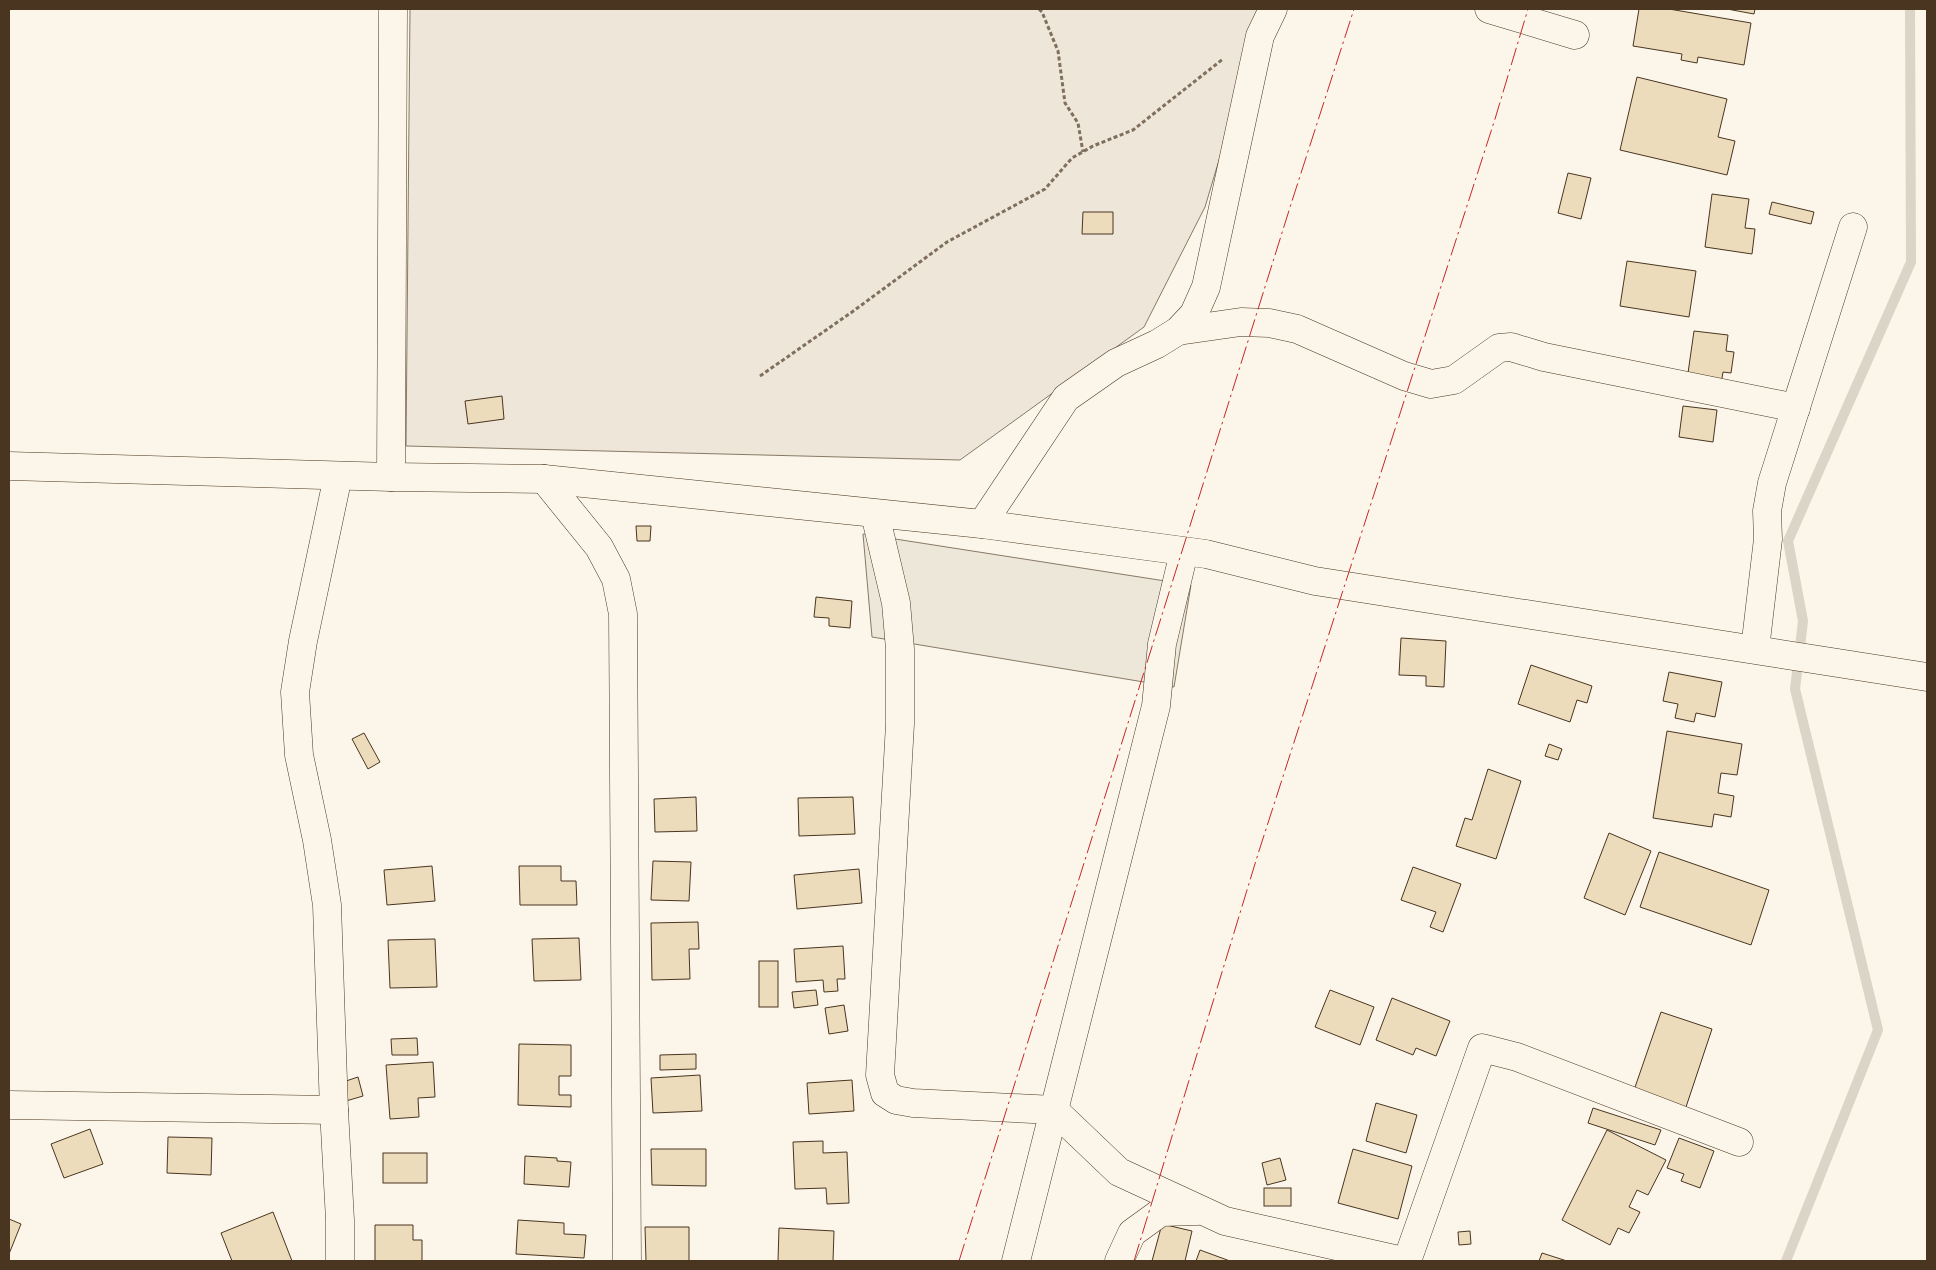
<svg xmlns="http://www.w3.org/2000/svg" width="1936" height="1270" font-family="Merriweather,serif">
	<rect width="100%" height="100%" fill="#fbf6e9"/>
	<polygon fill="#ede6d9" stroke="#887966" points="410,9 1264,9 1205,207 1144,327 960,460 406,446"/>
	<polygon fill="#ede7d9" stroke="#887966" points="863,534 1191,585 1174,687 872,637"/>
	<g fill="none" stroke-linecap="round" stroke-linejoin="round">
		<polyline stroke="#dcd4c6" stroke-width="10" points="1786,1261 1878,1030 1795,689 1803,621 1788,541 1911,262 1910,9"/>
	</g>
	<g fill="#ecdcbc" stroke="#4a3520">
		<polygon points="1639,9 1669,9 1751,23 1744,65 1698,57 1697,63 1681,60 1682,54 1633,46"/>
		<polygon points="1727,9 1755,9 1754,14"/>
		<polygon points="1637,77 1727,99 1718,137 1735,141 1727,175 1620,150"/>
		<polygon points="1568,173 1591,178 1581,219 1558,213"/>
		<polygon points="1712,194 1749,199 1745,228 1755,229 1752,254 1705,247"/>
		<polygon points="1772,202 1814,212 1811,224 1769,214"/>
		<polygon points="1083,212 1113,212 1113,234 1082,234"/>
		<polygon points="1627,261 1696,271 1689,317 1620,306"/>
		<polygon points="1694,331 1728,335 1726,351 1734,352 1731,373 1723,372 1721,384 1687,380"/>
		<polygon points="502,396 504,419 468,424 465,401"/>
		<polygon points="1683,406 1717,410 1713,442 1679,437"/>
		<polygon points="636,526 651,526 650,541 637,541"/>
		<polygon points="816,597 852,601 850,628 829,626 829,618 814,617"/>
		<polygon points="1401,638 1446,641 1444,687 1426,686 1426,676 1399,675"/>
		<polygon points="1531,665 1592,686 1587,703 1577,700 1570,722 1518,704"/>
		<polygon points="1669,672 1722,682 1715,717 1696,713 1694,722 1675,718 1678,704 1663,701"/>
		<polygon points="1667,731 1742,744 1737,775 1721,773 1718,793 1734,796 1731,817 1714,814 1712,827 1653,818"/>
		<polygon points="364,733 380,762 368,769 352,739"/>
		<polygon points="1549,744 1562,749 1558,760 1545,756"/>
		<polygon points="1488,769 1521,781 1496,859 1456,846 1465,818 1472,820"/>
		<polygon points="696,797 697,831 655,832 654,799"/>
		<polygon points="853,797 855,834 799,836 798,798"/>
		<polygon points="1609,833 1651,851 1625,915 1584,898"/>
		<polygon points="1659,852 1769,890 1751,945 1640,907"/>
		<polygon points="653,861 691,862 689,901 651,900"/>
		<polygon points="432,866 435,901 387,905 384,870"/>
		<polygon points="519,866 561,866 561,881 576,881 577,905 520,905"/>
		<polygon points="1413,867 1461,884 1443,932 1430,927 1436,912 1401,900"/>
		<polygon points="859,869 862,903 797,909 794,875"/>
		<polygon points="698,922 699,949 689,949 690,979 652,980 651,923"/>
		<polygon points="579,938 581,980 534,981 532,939"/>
		<polygon points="435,939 437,987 390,988 388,940"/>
		<polygon points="843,946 845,979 837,979 838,991 824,992 823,980 796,982 794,949"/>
		<rect x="759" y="961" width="19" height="46"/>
		<polygon points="816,990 818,1005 794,1008 792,992"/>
		<polygon points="1330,990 1374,1007 1360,1045 1315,1027"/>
		<polygon points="1392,998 1450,1021 1436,1056 1416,1048 1413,1055 1376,1040"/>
		<polygon points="844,1005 848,1031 829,1034 825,1008"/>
		<polygon points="1661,1012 1712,1029 1685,1110 1633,1093"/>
		<polygon points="417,1038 418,1055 392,1055 391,1039"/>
		<polygon points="519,1044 571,1045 571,1076 559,1076 559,1095 571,1095 571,1107 518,1105"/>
		<polygon points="696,1054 696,1069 660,1070 660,1055"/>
		<polygon points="433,1062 435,1097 418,1098 419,1117 390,1119 386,1065"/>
		<polygon points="700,1075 702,1111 653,1113 651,1078"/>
		<polygon points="358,1077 363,1096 346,1101 340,1083"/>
		<polygon points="852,1080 854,1111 809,1114 807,1083"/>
		<polygon points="1376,1103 1417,1115 1406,1153 1366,1141"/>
		<polygon points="1593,1108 1661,1130 1655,1145 1588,1123"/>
		<polygon points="90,1129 103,1164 64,1178 51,1144"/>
		<polygon points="1607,1130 1666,1160 1648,1195 1637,1190 1629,1207 1640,1212 1629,1233 1618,1228 1610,1245 1562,1220"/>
		<polygon points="168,1137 212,1138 211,1175 167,1173"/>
		<polygon points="1679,1138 1714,1151 1700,1188 1681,1181 1684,1174 1667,1168"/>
		<polygon points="823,1141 823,1153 847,1152 849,1203 827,1204 826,1188 795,1189 793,1142"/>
		<polygon points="651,1149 706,1149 706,1186 652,1185"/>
		<polygon points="1353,1149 1412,1166 1398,1219 1338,1203"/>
		<rect x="383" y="1153" width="44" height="30"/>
		<polygon points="525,1156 557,1158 557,1161 571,1162 569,1187 524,1184"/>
		<polygon points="1280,1158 1286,1180 1267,1185 1262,1163"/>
		<rect x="1264" y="1188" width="27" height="18"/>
		<polygon points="273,1212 292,1261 232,1261 221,1233"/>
		<polygon points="9,1219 21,1224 9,1254"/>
		<polygon points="518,1220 564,1223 564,1234 586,1235 584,1258 516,1254"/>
		<polygon points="1162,1224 1192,1231 1185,1261 1152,1261"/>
		<polygon points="375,1225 413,1225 413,1240 422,1240 422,1261 375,1261"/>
		<polygon points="645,1227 689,1227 689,1261 646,1261"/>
		<polygon points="779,1228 834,1231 833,1261 778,1261"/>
		<polygon points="1470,1231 1471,1244 1459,1245 1458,1232"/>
		<polygon points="1200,1250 1230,1261 1196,1261"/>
		<polygon points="1542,1253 1567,1261 1539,1261"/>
	</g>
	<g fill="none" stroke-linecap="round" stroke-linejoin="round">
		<g stroke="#4a3520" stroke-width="29">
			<g id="street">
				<polyline points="1489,9 1575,35"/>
				<polyline points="1178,331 1241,322 1269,323 1297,329 1404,376 1431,384 1454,380 1499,348 1511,347 1544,357 1796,408"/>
				<polyline points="9,466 391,477 544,479 982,524 1206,554 1315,581 1927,677"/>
				<polyline points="338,476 303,641 295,692 299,755 317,840 327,905 334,1110 340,1220 340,1261"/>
				<polyline points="391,477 393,9"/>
				<polyline points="544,479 599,547 616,579 623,614 627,1261"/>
				<polyline points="875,514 896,603 900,649 900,724 880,1075 885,1093 896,1100 913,1103 1054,1110 1119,1172 1225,1221 1403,1261"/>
				<polyline points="982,524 1066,398 1116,363 1157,344 1178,331 1194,314 1206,287 1260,36 1273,9"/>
				<polyline points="1755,649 1768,539 1767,511 1772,483 1853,227"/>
				<polyline points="9,1105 334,1110"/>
				<polyline points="1016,1261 1156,706 1162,644 1184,552"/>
				<polyline points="1119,1261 1132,1233 1161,1212 1197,1211"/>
				<polyline points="1407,1261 1482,1048 1517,1057 1739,1142"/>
			</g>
		</g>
		<g stroke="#7f6f5c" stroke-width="3" stroke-dasharray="4 2.5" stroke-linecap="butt">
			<polyline points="1039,9 1042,12 1058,51 1065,103 1078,123 1083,152"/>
			<polyline points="760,376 852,312 947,242 1045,189 1072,158 1093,146 1133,130 1223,59"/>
		</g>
		<use href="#street" stroke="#fbf6e9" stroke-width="28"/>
		<g stroke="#c62828" stroke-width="1" stroke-dasharray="18 4 2.5 4" stroke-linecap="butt">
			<polyline points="959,1261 1292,201 1354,9"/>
			<polyline points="1134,1261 1258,854 1495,119 1528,9"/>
		</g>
	</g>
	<rect width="1936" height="1270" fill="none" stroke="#4a3520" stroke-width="20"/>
</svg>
